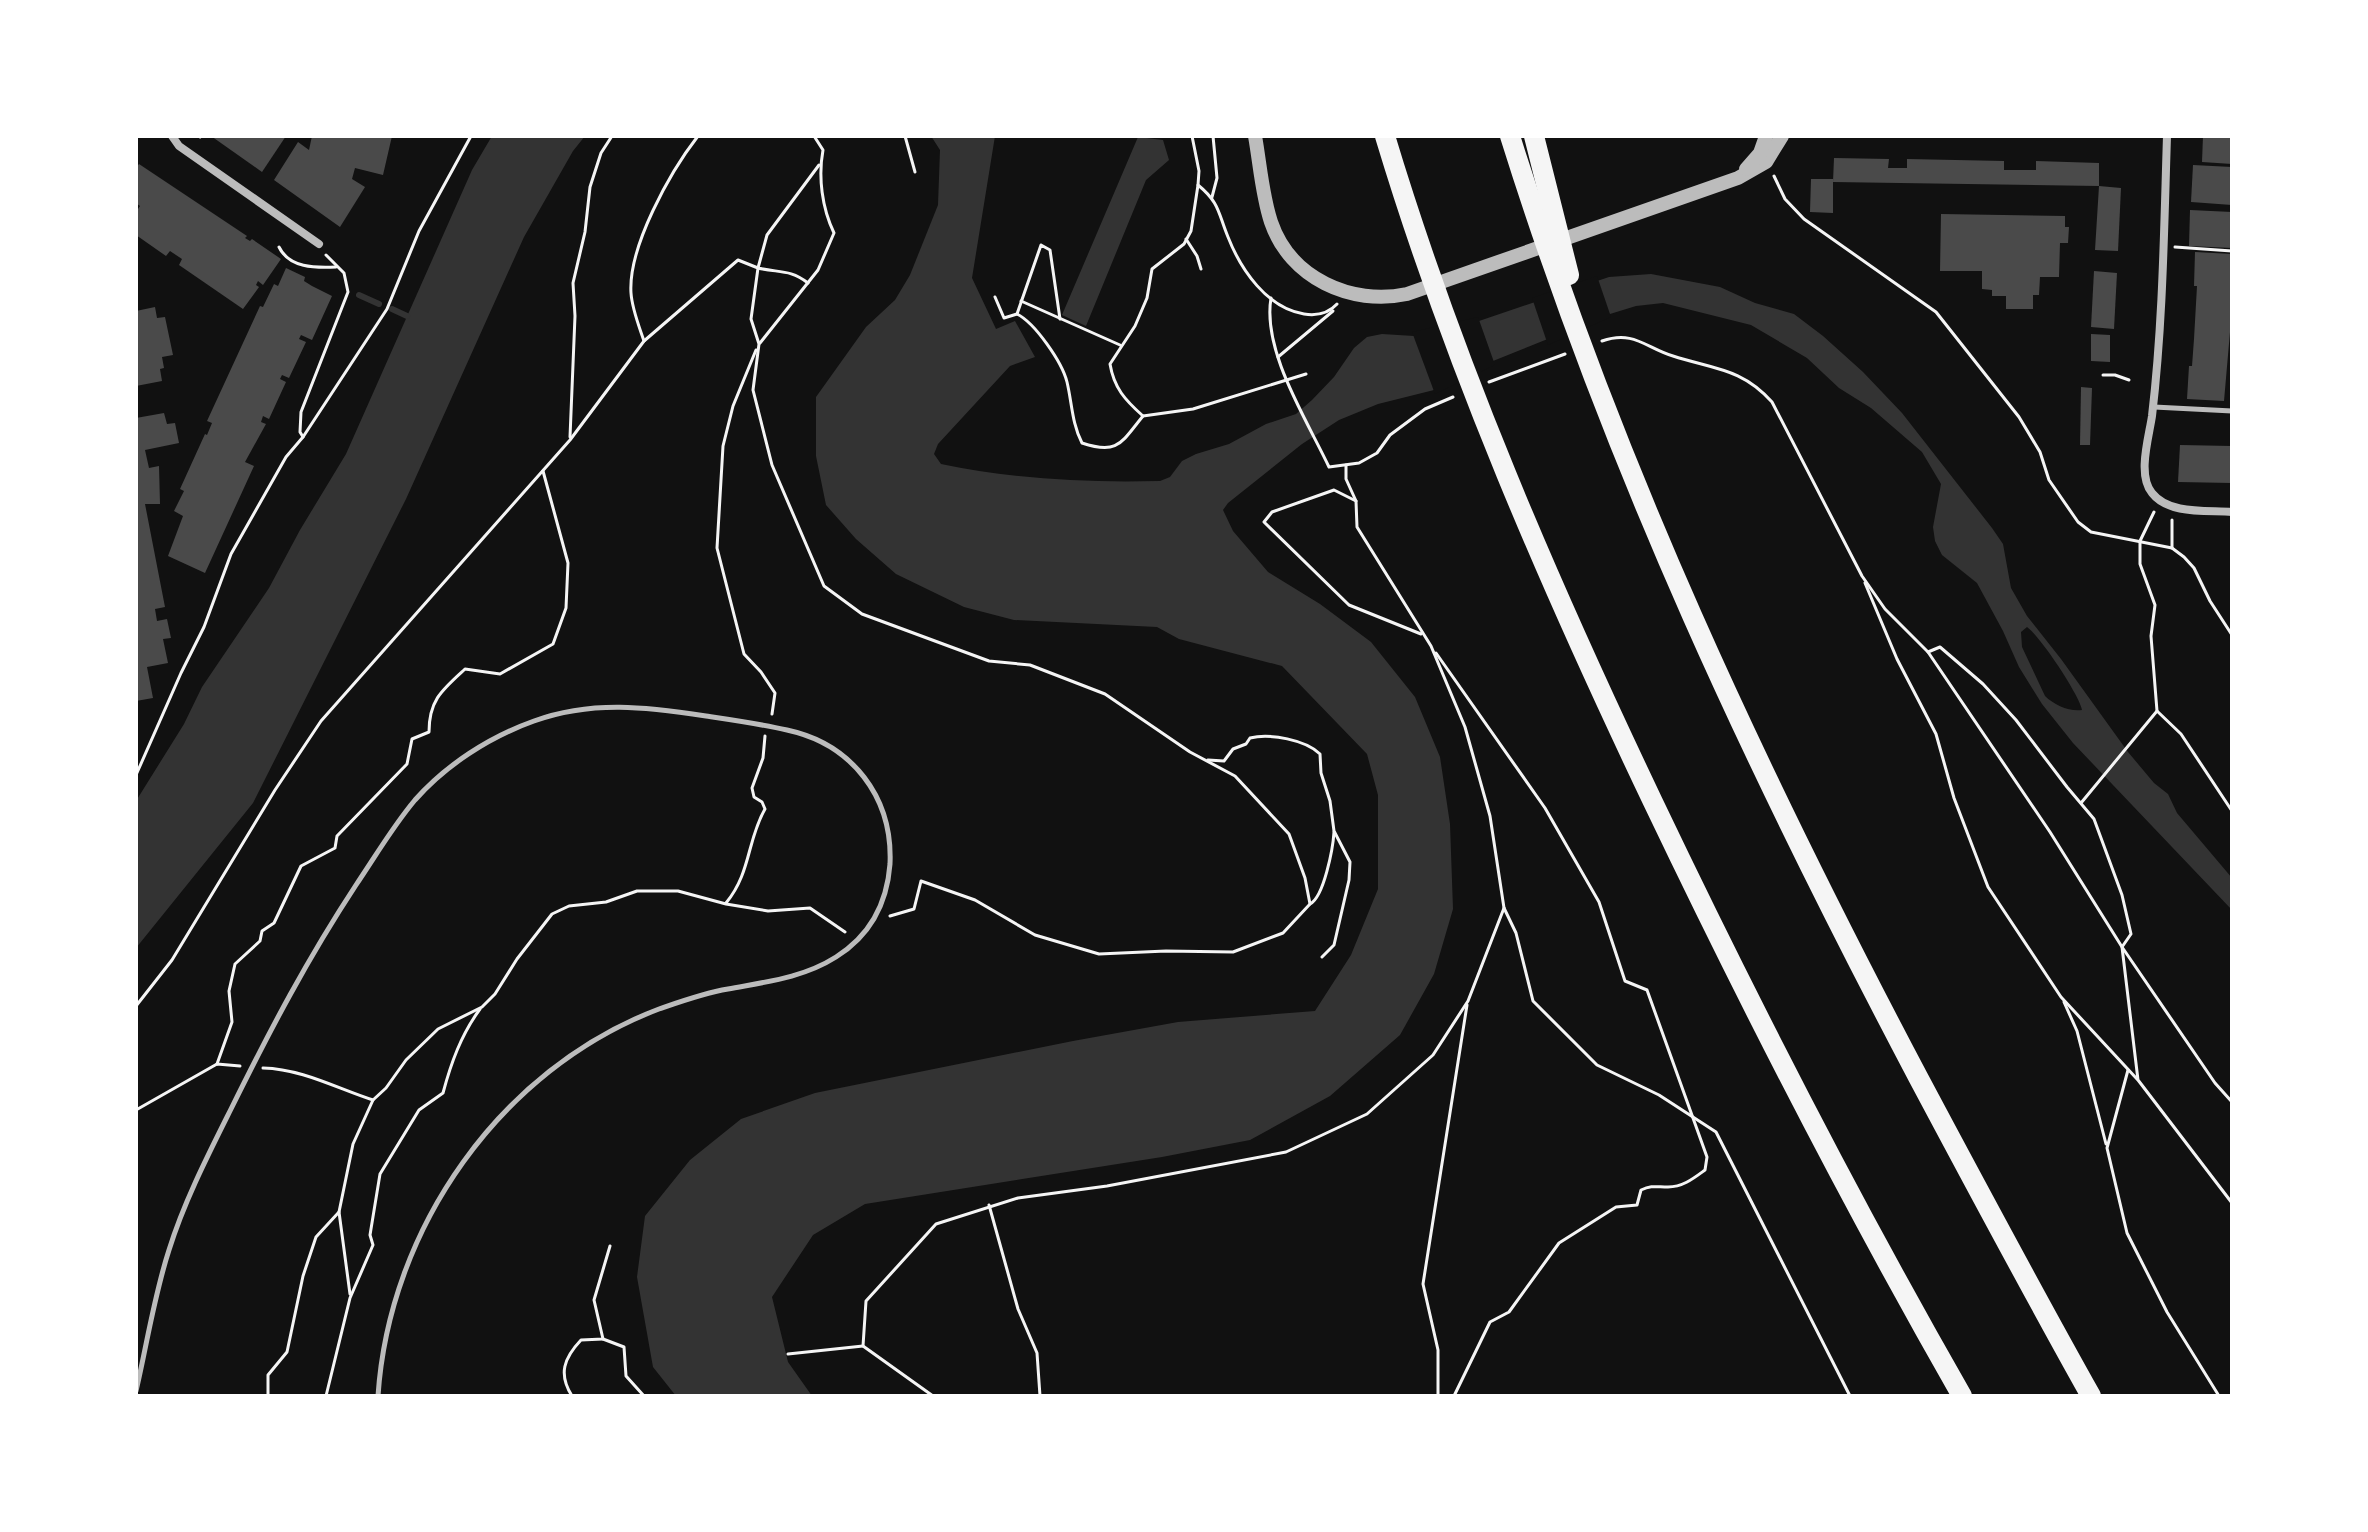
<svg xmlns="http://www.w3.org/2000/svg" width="2368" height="1532" font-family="'Varela Round',sans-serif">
	<rect width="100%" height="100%" fill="#111"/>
	<g fill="#333" fill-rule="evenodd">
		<polygon points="492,136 585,136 573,151 524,237 406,499 253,803 136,948 136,801 184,724 202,687 269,588 300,530 346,454 472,170"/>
		<path d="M931,136h64l-23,142 24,51 19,-8 20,36 -25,9 -72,78 -4,10 7,10c71,15 146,19 219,17l10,-4 12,-16 14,-7 33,-10 37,-20 30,-10 16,-14 22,-23 20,-29 13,-11 15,-3 32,2 65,-15 130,-44 42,-3 69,13 35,16 39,11 29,22 40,36 39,41 90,115 11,16 8,44 16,28 34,43 67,93 26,31 14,11 9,19 55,65v32l-159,-167 -31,-39 -23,-37 -16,-36 -26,-48 -35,-28 -7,-14 -2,-14 8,-43 -19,-32 -51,-44 -32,-20 -32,-30 -56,-33 -88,-22 -27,3 -26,8 -117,47 -59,29 -56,14 -39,16 -37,24 -74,59 -5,7 10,21 35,41 52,32 51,38 44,55 25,60 10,67 3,85 -19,65 -34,61 -70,61 -80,44 -88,17 -297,47 -52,31 -41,62 16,65 24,34h-136l-23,-29 -16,-90 8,-61 45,-56 51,-41 74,-26 258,-52 105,-19 137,-11 36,-56 27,-66v-94l-11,-41 -85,-88 -103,-27 -22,-12 -143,-7 -50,-13 -68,-33 -40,-35 -30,-34 -10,-49v-59l50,-70 29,-27 15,-25 28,-70 2,-55zM2027,627c13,9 53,69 55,83 -12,2 -28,-5 -37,-14l-23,-49 -1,-15z"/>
		<polygon points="1138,137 1163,140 1169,160 1146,180 1086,326 1062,315"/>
	</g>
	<g fill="#111">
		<polygon points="1597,276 1611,317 1548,345 1532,298"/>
		<polygon points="1478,317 1495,365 1435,394 1412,332"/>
	</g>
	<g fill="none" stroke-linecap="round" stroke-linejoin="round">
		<g stroke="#333" stroke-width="6">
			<polyline points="359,295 379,304"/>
			<polyline points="392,309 407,316"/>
		</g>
	</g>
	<g fill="#4a4a4a">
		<polygon points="211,136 286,136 262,172"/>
		<polygon points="312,136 392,136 383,175 355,168 352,179 365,187 340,227 274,180 298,142 309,150"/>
		<polygon points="2203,136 2232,136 2232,164 2202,162"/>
		<polygon points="1834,158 1889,159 1888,168 1907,168 1907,159 2004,161 2004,170 2036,170 2036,161 2099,163 2099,186 1833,182"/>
		<polygon points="139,164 247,236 245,238 250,241 252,239 281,259 263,285 258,281 256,285 259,287 243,309 179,265 182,259 170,251 166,256 136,235 136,212 140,206 136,203 136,168"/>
		<polygon points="2193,165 2232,167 2232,205 2191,202"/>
		<polygon points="1811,179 1833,179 1833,213 1810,212"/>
		<polygon points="2099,186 2121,188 2118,251 2095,250"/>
		<polygon points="2190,210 2232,212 2232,248 2189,246"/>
		<polygon points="1941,214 2065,216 2065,227 2069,227 2068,243 2060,243 2059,277 2040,277 2039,295 2033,295 2033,309 2006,309 2006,296 1992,296 1992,290 1982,289 1982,271 1940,271"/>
		<polygon points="2195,252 2232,254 2232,309 2224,401 2187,399 2189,366 2192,366 2194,339 2197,286 2194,286"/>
		<polygon points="286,268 305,277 304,281 312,286 332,296 312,340 301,335 299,339 306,342 289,378 282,375 280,379 286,382 269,419 263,416 261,422 266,424 245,462 254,466 205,573 168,556 183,516 174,511 184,491 180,489 205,434 207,435 212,423 207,421 260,306 263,307 274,284 278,286"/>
		<polygon points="2094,271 2117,273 2114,329 2091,327"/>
		<polygon points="155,307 157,318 165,317 173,355 162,357 164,368 160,369 162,381 136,386 136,311"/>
		<polygon points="2091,334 2110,335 2110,362 2091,361"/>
		<polygon points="2081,387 2092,388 2090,445 2080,445"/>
		<polygon points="164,413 167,424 175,423 179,443 145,450 149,468 159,466 160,504 145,504 165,607 155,609 157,621 167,619 171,638 163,639 168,663 147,667 153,698 136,701 136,418"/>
		<polygon points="2180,445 2232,446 2232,483 2178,482"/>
	</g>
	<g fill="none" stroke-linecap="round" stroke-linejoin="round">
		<g stroke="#f5f5f5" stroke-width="3">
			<polyline points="198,136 200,137"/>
			<polyline points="905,136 915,172"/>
			<path d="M1192,136l7,35 -1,14c22,18 20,28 30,52 13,33 39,71 76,77 13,2 24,0 33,-10"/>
			<polyline points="1774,176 1785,199 1804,219 1936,312 2019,417 2040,452 2049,480 2078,522 2091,532 2172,548 2184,557 2194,568 2210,601 2232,635"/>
			<path d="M1198,185l-7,46 -7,13 -32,25 -5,29 -12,28 -25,38c4,24 15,36 33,52l50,-7 113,-35"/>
			<polyline points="1212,197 1217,178 1213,136"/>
			<polyline points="1186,239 1197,256 1201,269"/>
			<path d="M279,247c10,21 36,21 57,20"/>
			<polyline points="2175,247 2232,251"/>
			<path d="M808,283c-18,-14 -29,-10 -50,-15l9,-33 52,-70"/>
			<polyline points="995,297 1004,318 1017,314 1041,245 1050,250 1060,319"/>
			<path d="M1271,298c-9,53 36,122 58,169l30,-4 18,-10 13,-18 35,-26 28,-12"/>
			<polyline points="1021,301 1120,345"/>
			<path d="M1017,314c18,9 45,48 50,68 5,21 5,42 15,61 36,12 39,0 61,-27"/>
			<path d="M644,341c-5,-15 -12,-32 -13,-48 -3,-46 39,-121 67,-157"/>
			<path d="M1602,341c32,-11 44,7 71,15 40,13 69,12 99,46l90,174 23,33 43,43 122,180 72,115 93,136 17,19"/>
			<path d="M760,343l58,-73 16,-37c-12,-25 -16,-56 -11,-83l-9,-14"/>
			<polyline points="756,350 733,406 723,446 717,548 744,654 761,672 775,693 772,714"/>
			<polyline points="1278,357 1333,311"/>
			<polyline points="2103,375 2115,375 2129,380"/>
			<polyline points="1489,382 1565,354"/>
			<polyline points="303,437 300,432 301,412 348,292 344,273 326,255"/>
			<polyline points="570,437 575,316 573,283 585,232 590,187 601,153 612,136"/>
			<polyline points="1346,465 1346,479 1356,501 1357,527 1431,646 1465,727 1490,816 1504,908 1516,933 1533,1001 1597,1065 1659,1095 1716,1132 1850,1396"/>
			<polyline points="1356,501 1334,490 1272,512 1264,522 1349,605 1421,634"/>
			<polyline points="2172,520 2172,548"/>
			<polyline points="1865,583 1897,659 1936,734 1954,798 1988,887 2061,997 2137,1079"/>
			<polyline points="1928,652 1940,647 1983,684 2016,720 2067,787 2094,819 2122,895 2131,934 2122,947 2138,1080 2232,1203"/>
			<path d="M1436,653l109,155 54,94 26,79 22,9 60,167 -2,13c-11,8 -22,17 -37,17 -12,0 -16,-2 -27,3l-4,15 -21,2 -57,36 -50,69 -19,10 -36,74"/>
			<polyline points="2157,711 2181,734 2232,811"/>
			<path d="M1208,760l16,1 9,-12 13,-5 4,-6c20,-5 56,2 70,16l1,19 9,28 4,30 16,31 -1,18 -15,65 -12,12"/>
			<polyline points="136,775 181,673 204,627 231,554 286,457 303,437 387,309 419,231 471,136"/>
			<polyline points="2081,803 2157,711 2151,636 2155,605 2140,564 2140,541 2154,512"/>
			<path d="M726,903c25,-30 21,-63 39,-94l-3,-7 -8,-5 -2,-9 11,-30 2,-22"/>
			<path d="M1310,904c14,-7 23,-56 24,-72"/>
			<polyline points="2064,1002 2077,1031 2106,1144"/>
			<polyline points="136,1006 172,960 275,790 321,721 570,440 644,341 738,260 758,268 751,319 759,344 753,390 772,465 824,586 862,614 989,661 1030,665 1105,694 1190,752 1235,776 1289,834 1305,878 1310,904 1283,933 1233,952 1166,951 1099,954 1035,935 975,900 921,881 914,909 890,916"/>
			<path d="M217,1064l15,-42 -3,-31 6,-27 25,-23 2,-10 12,-8 27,-57 34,-18 2,-12 70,-72 5,-25 17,-7c0,-32 13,-42 36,-63l35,5 53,-30 13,-36 2,-45 -25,-92"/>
			<path d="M263,1068c39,1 73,20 110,32"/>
			<polyline points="2128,1070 2107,1148 2127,1233 2167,1312 2219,1396"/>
			<polyline points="136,1110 217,1064 240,1066"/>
			<polyline points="989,1205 1018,1309 1037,1353 1040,1396"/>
			<polyline points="339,1212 350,1294"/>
			<polyline points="603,1339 624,1347 626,1376 644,1396"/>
			<polyline points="788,1354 863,1346"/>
			<polyline points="268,1396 268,1375 287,1352 303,1276 316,1237 339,1212 353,1144 373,1100 386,1088 406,1060 438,1029 482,1007 495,994 517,959 552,914 569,906 606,902 637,891 678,891 726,904 768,911 810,908 845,932"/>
			<path d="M326,1396l24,-98 23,-53 -3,-10 10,-61 39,-64 24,-17c8,-30 18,-58 37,-84"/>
			<path d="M572,1396c-14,-22 -8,-38 9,-56l22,-1 -9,-39 16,-54"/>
			<polyline points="933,1396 863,1346 866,1301 936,1224 1018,1198 1107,1186 1286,1152 1367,1114 1433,1055 1468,1001 1504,908"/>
			<polyline points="1438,1396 1438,1350 1423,1284 1467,1005"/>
		</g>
		<g stroke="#bcbcbc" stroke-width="5">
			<polyline points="2154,407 2232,411"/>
			<path d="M136,1391c11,-47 18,-95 33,-141 15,-48 39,-95 62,-141 39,-79 77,-151 125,-224 19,-28 37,-59 59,-85 31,-35 74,-63 119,-79 58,-21 113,-14 172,-5 27,4 55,8 81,14 65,14 106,67 103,134 -3,40 -19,71 -54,93 -33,21 -71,25 -108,32 -24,4 -46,12 -69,20 -159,60 -270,220 -281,387"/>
		</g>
		<g stroke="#bcbcbc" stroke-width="8">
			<polyline points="172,136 179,146 319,244"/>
			<path d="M2167,136c-3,93 -4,187 -15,280 -3,21 -15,59 0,77 17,22 55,17 80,19"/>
		</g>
		<g stroke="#bcbcbc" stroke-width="14">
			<path d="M1255,136c5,28 7,59 16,86 19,56 80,84 136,72l331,-116 28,-16 16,-26"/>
			<polyline points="1746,169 1760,153 1766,136"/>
		</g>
		<g stroke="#f5f5f5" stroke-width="20">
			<path d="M1385,136c69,229 165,450 268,666 96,201 198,400 309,594"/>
			<path d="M1510,136c104,332 246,634 408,941 57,107 114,214 173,319"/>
			<polyline points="1534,136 1569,275"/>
		</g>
	</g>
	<rect width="2368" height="1532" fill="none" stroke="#ffffff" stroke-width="276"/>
</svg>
